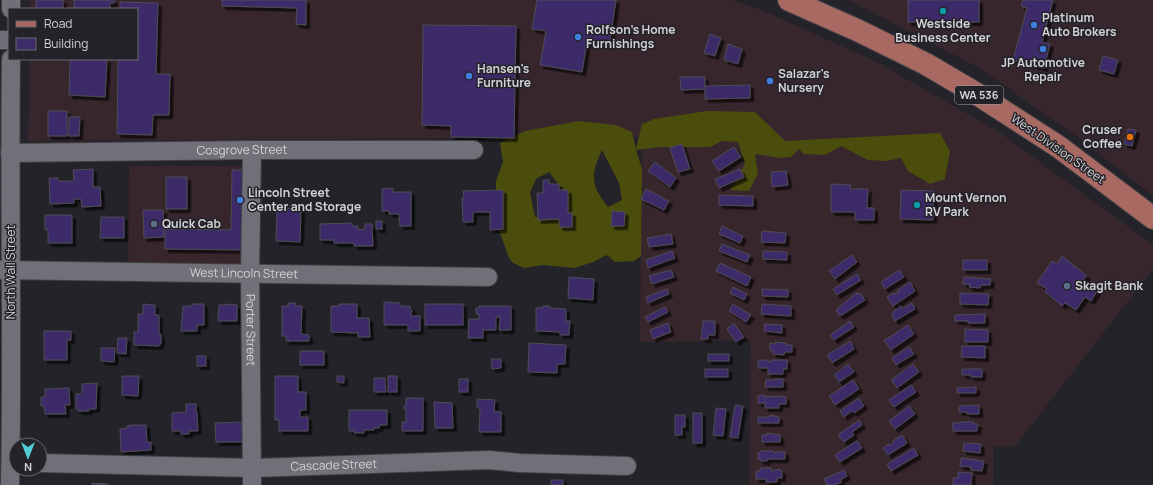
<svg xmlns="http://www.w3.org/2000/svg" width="1153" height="485" font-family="Manrope,sans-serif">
	<defs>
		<filter id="shadow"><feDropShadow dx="3.5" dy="3.5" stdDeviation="0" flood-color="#0009"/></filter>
	</defs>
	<rect width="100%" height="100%" fill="#24232a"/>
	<g fill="#38262d">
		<polygon points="31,0 733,0 766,12 875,61 999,132 1153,245 1153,269 1015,446 993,447 993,485 749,485 751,340 640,342 642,137 28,141 30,59 137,59 137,9 30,9"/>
		<polygon points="849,0 1153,0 1153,196 1083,141 981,69"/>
		<polygon points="129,166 247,166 247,267 128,268"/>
	</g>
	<path fill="#4b4d0d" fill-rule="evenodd" d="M707,111l48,1 30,29 155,-8 10,18 -5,28 -15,5 -22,-13 -7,-13 -15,3 -18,-1 -27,-14 -16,9 -21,-1 -5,-5 -8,8 -11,1 -25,-4 3,20 -9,17 -19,-1 15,-26 -7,-22 -16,-1 -12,6h-50l-24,3 6,19 -1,87 -7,5 -19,1 -8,-7 -14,7 -18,6 -32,-3 -19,3 -11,-5 -4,-5 -13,-37v-40l7,-19 -3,-19 25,-12 54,-10 37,4 16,7 4,17 6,-25 12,-5zM602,150l17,33 3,17 -14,7c-17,-22 -18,-31 -6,-57zM549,172l19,25 -3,18 -30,2 -5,-25 6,-13z"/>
	<g fill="#3c2c68" stroke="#4d4c54" filter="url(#shadow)">
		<rect x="36" y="0" width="27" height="9"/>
		<polygon points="74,0 114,0 114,3 110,3 110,9 74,9"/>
		<polygon points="222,0 306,0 306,25 296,24 297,8 222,6"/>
		<polygon points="537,0 616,0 609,46 587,42 582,72 540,65 546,31 532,29"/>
		<rect x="908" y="0" width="71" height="22"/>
		<polygon points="1023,0 1053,0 1042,42 1050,44 1044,68 1013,60 1027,8 1021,6"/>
		<polygon points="120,2 158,3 156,74 170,74 169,115 153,115 152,135 117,134 118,59 137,59 137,9 120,9"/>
		<polygon points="423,25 516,26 514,138 451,137 451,126 422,125"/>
		<polygon points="710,34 721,38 715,56 704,53"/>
		<polygon points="728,44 742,49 738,64 724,60"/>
		<polygon points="1103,56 1118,60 1114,74 1099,70"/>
		<polygon points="70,59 107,59 105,97 69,95"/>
		<polygon points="680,77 705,77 705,89 681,90"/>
		<polygon points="750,85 750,98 705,99 705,86"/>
		<polygon points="48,111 67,111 67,130 69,130 69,117 80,117 79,136 69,136 69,133 67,133 67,136 48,136"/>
		<polygon points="1128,129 1136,130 1132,146 1124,144"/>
		<polygon points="682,144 690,169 678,172 670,148"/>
		<polygon points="734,147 741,157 719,171 712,161"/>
		<polygon points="655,162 676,178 670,187 648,171"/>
		<polygon points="93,169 93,187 100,187 101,206 82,207 81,199 74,199 74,203 50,204 49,178 58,178 58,181 74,181 73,170"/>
		<polygon points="740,169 744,177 719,188 715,179"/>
		<polygon points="232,170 250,170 249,250 165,249 165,229 231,230"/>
		<polygon points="786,171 788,185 772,187 771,172"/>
		<rect x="166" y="177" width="21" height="32"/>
		<polygon points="543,180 549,180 549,184 559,184 559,190 568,190 568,213 572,213 572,227 560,227 559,219 538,220 537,193 543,193"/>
		<polygon points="831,184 851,185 850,189 868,189 867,208 874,208 874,220 855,220 855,212 831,212"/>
		<polygon points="393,188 393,192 411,192 411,226 400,226 399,214 389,214 389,211 382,211 382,189"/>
		<polygon points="646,189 669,201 664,210 641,199"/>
		<polygon points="503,190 503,229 490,230 490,212 473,212 473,222 463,222 462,198 464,198 463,191"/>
		<polygon points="901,190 934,191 933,220 900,219"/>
		<polygon points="719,195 753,196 753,206 719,205"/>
		<polygon points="277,208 301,209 300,242 276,241"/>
		<polygon points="143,210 163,210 164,237 144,238"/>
		<polygon points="612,211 625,212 624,226 611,226"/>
		<polygon points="45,215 72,215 72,243 48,243 48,230 45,230"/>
		<polygon points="101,217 124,217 124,238 100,238"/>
		<rect x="376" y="221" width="6" height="8"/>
		<polygon points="352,223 352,226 358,226 358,230 365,229 365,224 372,224 373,246 354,246 354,243 334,243 334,240 320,240 320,224"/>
		<polygon points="722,226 743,236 740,243 719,234"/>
		<polygon points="762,231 786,233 785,243 761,242"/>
		<polygon points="671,234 673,244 649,247 647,238"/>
		<polygon points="722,244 750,255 747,262 719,251"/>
		<polygon points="672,251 675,258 648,268 646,260"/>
		<polygon points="763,251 787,252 787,260 763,259"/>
		<polygon points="852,255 857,262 835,279 829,271"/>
		<polygon points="1062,256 1087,276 1083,279 1098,290 1091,301 1085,297 1076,310 1065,303 1062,306 1045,292 1047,289 1037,283 1052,261 1057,264"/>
		<rect x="963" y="260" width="24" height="10"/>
		<polygon points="720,263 751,277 747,286 716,271"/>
		<polygon points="671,270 674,277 652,284 649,276"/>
		<polygon points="899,270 904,277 885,289 881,282"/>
		<polygon points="857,274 861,280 837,295 833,289"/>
		<polygon points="569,277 594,279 593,300 568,298"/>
		<polygon points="964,277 991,279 990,285 981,285 980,288 969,287 970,284 963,284"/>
		<polygon points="910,282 915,291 893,306 887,297 893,293 894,294 899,292 898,290"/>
		<polygon points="733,287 747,294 744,300 730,293"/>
		<polygon points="667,289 669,294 648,303 646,297"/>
		<polygon points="762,289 788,290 788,297 762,296"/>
		<polygon points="856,293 861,294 865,300 842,315 839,315 836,310"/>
		<polygon points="960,293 989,294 988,305 960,304"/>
		<polygon points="384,302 400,303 400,306 410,306 410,309 412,310 411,316 420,316 420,331 408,331 408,325 384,325"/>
		<polygon points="288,303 295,303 295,306 302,306 301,334 309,335 309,341 286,341 286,336 282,336 282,306 288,306"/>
		<polygon points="912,303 915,309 895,321 892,316 893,312 901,306 902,309"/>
		<polygon points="143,304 155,305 155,315 159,315 159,334 161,334 161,344 159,344 159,346 134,345 134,332 138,332 138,314 143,314"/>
		<polygon points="192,304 204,304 204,325 197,325 197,331 181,331 183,306 192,306"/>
		<polygon points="226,304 237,305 237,321 218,321 219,305 226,305"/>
		<polygon points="339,304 357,304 357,318 369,318 370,337 358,337 358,333 331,332 331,306 339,306"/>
		<rect x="425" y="304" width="38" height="21"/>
		<polygon points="733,304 751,315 746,322 729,311"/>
		<polygon points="762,304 791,306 791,316 761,314"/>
		<polygon points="479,306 511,306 511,330 499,330 500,317 496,317 496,330 483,330 483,338 468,338 469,319 479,319 479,314 476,314 476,308 479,308"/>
		<polygon points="543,306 550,306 550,308 566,309 566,321 570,321 569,335 560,335 560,332 536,331 536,308 543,308"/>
		<polygon points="665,307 668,312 648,322 645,317"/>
		<polygon points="985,314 985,323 968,323 968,321 955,321 955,315"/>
		<polygon points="703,321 715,321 715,335 708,335 708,339 701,339"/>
		<polygon points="850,321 854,327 834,340 830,335"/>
		<polygon points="668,323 671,332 653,339 650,330"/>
		<polygon points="734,323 744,337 736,342 727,329"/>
		<polygon points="765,324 782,325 782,333 764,331"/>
		<polygon points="908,325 914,334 891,350 884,340 897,333 897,332"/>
		<polygon points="965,329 988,330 988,342 965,342"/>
		<polygon points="44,331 71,331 71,340 67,340 67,360 44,360"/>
		<polygon points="118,338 127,338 126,354 117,353"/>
		<polygon points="850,341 854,349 832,363 827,355"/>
		<polygon points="775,342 786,343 786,345 792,345 792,352 785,352 784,355 773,354 773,351 770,350 770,343 775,344"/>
		<polygon points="529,343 566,345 565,364 557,364 557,373 528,372"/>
		<polygon points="962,346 985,346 985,358 961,357"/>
		<polygon points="909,347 914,354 896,365 892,358"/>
		<polygon points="101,348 115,348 114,362 101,361"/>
		<rect x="300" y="351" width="24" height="14"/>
		<rect x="708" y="354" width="21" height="7"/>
		<rect x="197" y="356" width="9" height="10"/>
		<polygon points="491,359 501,359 501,368 492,369"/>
		<polygon points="761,360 768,360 768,362 771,362 771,360 787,360 787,369 783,369 783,374 768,374 768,368 758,368 758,361 761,361"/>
		<polygon points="848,364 854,372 839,382 834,375"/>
		<polygon points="913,364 919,372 897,388 891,380"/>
		<rect x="705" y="369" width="23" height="8"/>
		<polygon points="962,369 982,369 982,377 971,377 971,375 962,375"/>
		<polygon points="122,376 139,376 138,396 122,395"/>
		<polygon points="275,376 298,376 298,392 306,392 306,410 300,410 300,417 308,417 308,431 279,431 279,420 275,420"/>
		<polygon points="337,376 344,376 344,383 337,382"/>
		<rect x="388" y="376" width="9" height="16"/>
		<polygon points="374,378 385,378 386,392 374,392"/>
		<rect x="459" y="379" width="9" height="13"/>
		<polygon points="774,379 783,379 783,387 765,387 766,380 774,380"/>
		<polygon points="853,380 859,389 835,405 829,396"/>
		<polygon points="97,383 96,409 89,409 89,411 78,411 78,409 76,409 76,394 82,394 82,384"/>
		<polygon points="911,385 916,392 894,407 889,400"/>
		<polygon points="976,387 976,393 957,393 957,388"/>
		<polygon points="69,388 70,405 65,405 66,414 45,414 44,406 41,406 41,397 45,397 45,389"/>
		<polygon points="765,395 765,397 781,396 781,397 786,397 786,404 779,404 779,408 765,408 765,403 758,403 758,396"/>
		<polygon points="406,398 423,398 423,431 402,431 402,422 406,422 406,409 404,409 404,406 406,406"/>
		<polygon points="859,398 864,406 854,413 852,411 844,417 840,411"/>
		<polygon points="477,399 495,400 494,411 501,412 501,432 479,432 480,408 477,408"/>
		<polygon points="434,402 452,403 453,428 435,428"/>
		<polygon points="186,404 196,404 196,412 197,412 198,431 189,431 189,434 181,434 181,431 172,431 172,413 186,412"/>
		<polygon points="735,405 743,406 738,438 730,437"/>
		<polygon points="979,405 979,414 967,414 967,412 959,412 959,406"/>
		<polygon points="909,406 915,414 895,429 889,421"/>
		<polygon points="716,408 726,409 723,436 713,435"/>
		<polygon points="349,410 387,410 387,425 380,425 379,428 374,428 374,430 364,430 364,433 354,433 354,431 349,431"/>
		<rect x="693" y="413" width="9" height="30"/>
		<polygon points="675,415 685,415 685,427 682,427 682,435 675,435"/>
		<polygon points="770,415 779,417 779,423 758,423 758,417 770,417"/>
		<polygon points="859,420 862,425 852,432 854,435 844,442 838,435"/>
		<polygon points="244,422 244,442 216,442 215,423"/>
		<polygon points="960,422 974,422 974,424 978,424 977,431 953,431 953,423 960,423"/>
		<polygon points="132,425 146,425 147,442 151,442 151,450 121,452 120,429 127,428 127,426"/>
		<polygon points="767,433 780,435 780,442 762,442 762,435 767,435"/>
		<polygon points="902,435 907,443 888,455 883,448 888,444 890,445 894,442 893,441"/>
		<polygon points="857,441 862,448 840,462 835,455"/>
		<polygon points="964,443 981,444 980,453 963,451"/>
		<polygon points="914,448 918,455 891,471 887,464"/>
		<polygon points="760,451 774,451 774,453 782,451 782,452 785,452 785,459 767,459 767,461 760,461 760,459 758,459 758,453 760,453"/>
		<polygon points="961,458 984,461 982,471 971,470 971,467 960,466"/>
		<polygon points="760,468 771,468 771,471 780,469 780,471 782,471 782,478 777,478 777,482 766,482 766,479 756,479 756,471 760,471"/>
		<polygon points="844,470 847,476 840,480 842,482 835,485 827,485 824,479"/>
		<polygon points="958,472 972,473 971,485 953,485 953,478 958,478"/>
		<rect x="551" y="480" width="12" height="5"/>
		<polygon points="92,483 108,484 108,485 92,485"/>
	</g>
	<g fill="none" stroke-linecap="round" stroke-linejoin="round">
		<g stroke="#414045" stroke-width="20">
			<g id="minor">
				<polyline points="11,0 11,9"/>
				<polyline points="0,40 9,40"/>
				<path id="s1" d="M252,150l-2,123 2,212"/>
				<path id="s2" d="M10,153l242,-3h222"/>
				<path id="s3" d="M0,270l488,7"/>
				<path id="s4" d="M40,463l212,5 237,-8 31,3 107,3"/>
				<path d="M10,485c3,-142 -1,-284 1,-426"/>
			</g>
		</g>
		<g stroke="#414045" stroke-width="24">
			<polyline id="primary" points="789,0 857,30 926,64 977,94 1059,147 1153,218"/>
		</g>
		<use href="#minor" stroke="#717078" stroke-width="18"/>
		<use href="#primary" stroke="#a76962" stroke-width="22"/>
	</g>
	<g fill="#0f9aa8" stroke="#24232a" stroke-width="1.5">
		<circle cx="943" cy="11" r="4"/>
		<circle cx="917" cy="205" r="4"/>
	</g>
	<g fill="#3f7fe0" stroke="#24232a" stroke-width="1.5">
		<circle cx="1034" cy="25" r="4"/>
		<circle cx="578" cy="37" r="4"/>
		<circle cx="1043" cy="49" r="4"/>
		<circle cx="469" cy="76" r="4"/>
		<circle cx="770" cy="81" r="4"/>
		<circle cx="240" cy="200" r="4"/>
	</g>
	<circle fill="#e8710a" stroke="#24232a" stroke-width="1.5" cx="1130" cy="137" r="4"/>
	<g fill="#5c6f8a" stroke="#24232a" stroke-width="1.5">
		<circle cx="154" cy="224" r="4"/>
		<circle cx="1067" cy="286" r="4"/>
	</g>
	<g text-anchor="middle" stroke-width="3" stroke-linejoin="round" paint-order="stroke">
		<rect fill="#24232a" stroke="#9e9ea2" stroke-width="1" x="955" y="86" width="48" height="18" rx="3"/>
		<g font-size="11" font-weight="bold" fill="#d2d2d6">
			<text x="979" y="99">WA 536</text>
		</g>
		<g font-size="12" font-weight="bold" fill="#d2d2d6" stroke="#24232a" text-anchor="start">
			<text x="1042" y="22">Platinum<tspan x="1042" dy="14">Auto Brokers</tspan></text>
			<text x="943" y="28" text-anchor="middle">Westside<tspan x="943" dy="14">Business Center</tspan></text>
			<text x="586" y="34">Rolfson’s Home<tspan x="586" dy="14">Furnishings</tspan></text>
			<text x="1043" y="67" text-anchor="middle">JP Automotive<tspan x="1043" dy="14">Repair</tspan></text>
			<text x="477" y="73">Hansen's<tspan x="477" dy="14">Furniture</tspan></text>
			<text x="778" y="78">Salazar's<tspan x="778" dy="14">Nursery</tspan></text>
			<text x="1122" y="134" text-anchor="end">Cruser<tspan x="1122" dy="14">Coffee</tspan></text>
			<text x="248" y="197">Lincoln Street<tspan x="248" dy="14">Center and Storage</tspan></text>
			<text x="925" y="202">Mount Vernon<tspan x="925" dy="14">RV Park</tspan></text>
			<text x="162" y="228">Quick Cab</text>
			<text x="1075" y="290">Skagit Bank</text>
		</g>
		<g font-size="12" fill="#d2d2d6" stroke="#24232a">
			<text transform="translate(1058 149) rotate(35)" y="4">West Division Street</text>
			<text dy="4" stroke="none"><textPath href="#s2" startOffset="232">Cosgrove Street</textPath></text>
			<text transform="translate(11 272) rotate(-90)" y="4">North Wall Street</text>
			<text dy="4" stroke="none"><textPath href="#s3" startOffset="244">West Lincoln Street</textPath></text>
			<text dy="4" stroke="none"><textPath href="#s1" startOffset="180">Porter Street</textPath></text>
			<text dy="4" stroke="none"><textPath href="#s4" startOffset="294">Cascade Street</textPath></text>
		</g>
	</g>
	<rect x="8" y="8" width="130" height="52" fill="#24232a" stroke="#6a696f"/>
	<rect x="16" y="21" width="20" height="6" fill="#a76962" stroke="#6a696f"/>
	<text x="44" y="28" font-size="12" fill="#d2d2d6">Road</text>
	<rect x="16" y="38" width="20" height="12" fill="#3c2c68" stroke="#6a696f"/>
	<text x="44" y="48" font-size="12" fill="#d2d2d6">Building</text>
	<g transform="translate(28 457) rotate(180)"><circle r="19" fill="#24232a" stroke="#6a696f"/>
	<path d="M0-3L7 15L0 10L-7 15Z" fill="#52ccd5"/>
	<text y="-6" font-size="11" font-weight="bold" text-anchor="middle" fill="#d2d2d6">N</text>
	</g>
</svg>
